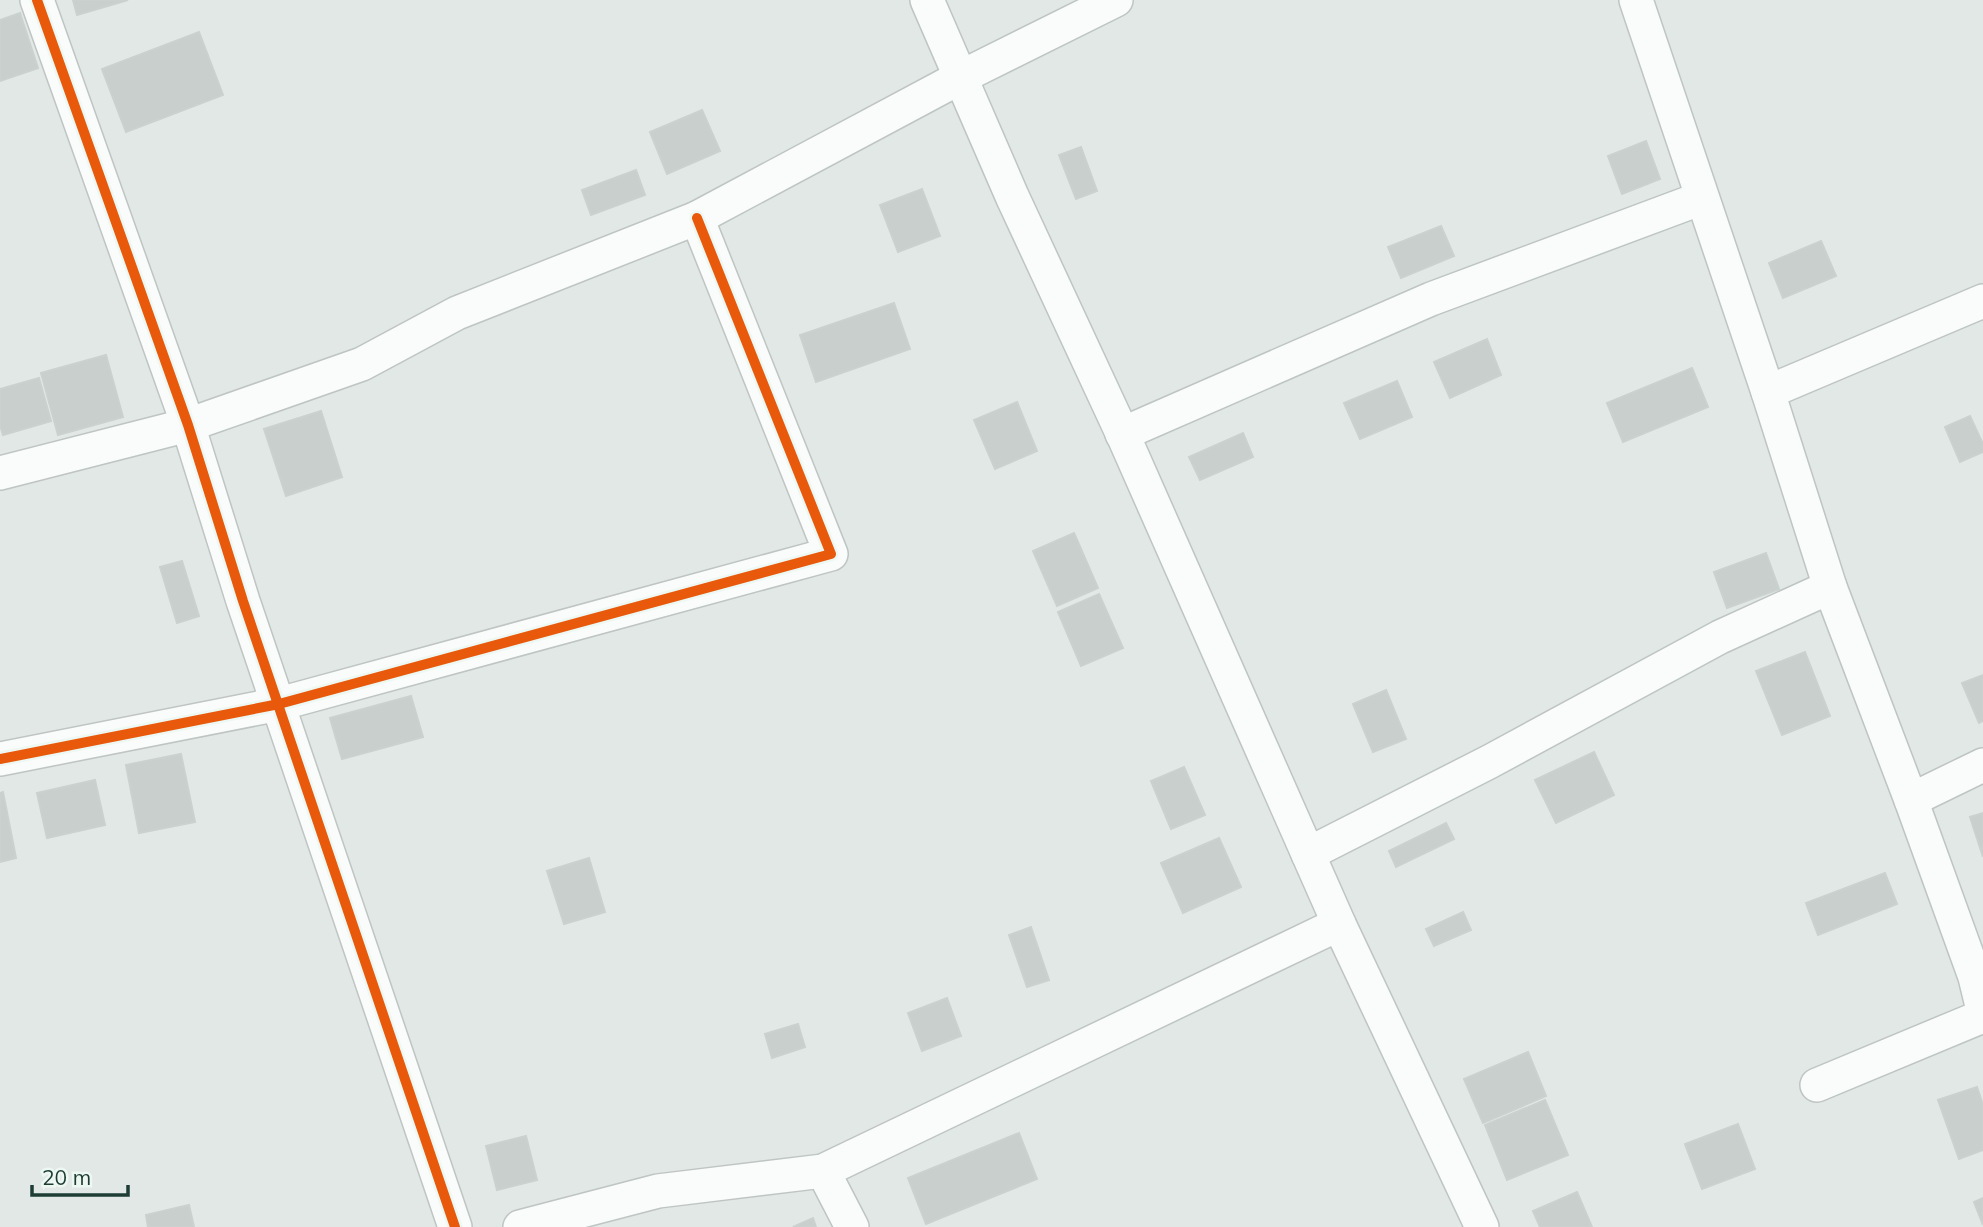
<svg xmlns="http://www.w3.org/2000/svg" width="1983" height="1227" font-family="Mulish,sans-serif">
	<rect width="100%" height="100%" fill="#e1e8e5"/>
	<g fill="#c8cfcc" stroke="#cad1ce" stroke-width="2">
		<polygon points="73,0 128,0 77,15"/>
		<polygon points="20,13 38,68 0,81 0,20"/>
		<polygon points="199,32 223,95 126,132 102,69"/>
		<polygon points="702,110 720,151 667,174 650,132"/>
		<polygon points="1646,141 1660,179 1622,194 1608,156"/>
		<polygon points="1081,147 1097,191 1076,199 1059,155"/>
		<polygon points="636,170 645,195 591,215 582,190"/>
		<polygon points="922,189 940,236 898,252 880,205"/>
		<polygon points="1441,226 1454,256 1401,278 1388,247"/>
		<polygon points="1821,241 1836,276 1783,298 1769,263"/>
		<polygon points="894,303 910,349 816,382 800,335"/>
		<polygon points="1487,339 1501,375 1450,398 1434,362"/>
		<polygon points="106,355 123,417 58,435 41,373"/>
		<polygon points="1692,368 1708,407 1623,442 1607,403"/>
		<polygon points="39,378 51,421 3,435 0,425 0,389"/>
		<polygon points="1397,381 1412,417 1360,439 1344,403"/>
		<polygon points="1017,402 1037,451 995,469 974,420"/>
		<polygon points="321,411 342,477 286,496 264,429"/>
		<polygon points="1970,416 1983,444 1983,452 1960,462 1945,427"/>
		<polygon points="1243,433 1253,457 1200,480 1189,457"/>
		<polygon points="1074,533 1098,588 1057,606 1033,551"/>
		<polygon points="1766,553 1779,589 1727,608 1714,572"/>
		<polygon points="182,561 199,616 177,623 160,567"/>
		<polygon points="1099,594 1123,648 1081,666 1058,612"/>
		<polygon points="1805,652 1830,716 1782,735 1756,671"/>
		<polygon points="1983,675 1983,721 1979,723 1962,683"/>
		<polygon points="1386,690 1406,739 1373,752 1353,704"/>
		<polygon points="411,696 423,737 342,759 330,718"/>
		<polygon points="1594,752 1614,795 1556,823 1535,780"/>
		<polygon points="181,754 195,822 139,833 126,765"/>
		<polygon points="1184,767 1205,815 1171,829 1151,781"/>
		<polygon points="95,780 105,825 47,838 37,793"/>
		<polygon points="3,792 16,858 0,862 0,793"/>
		<polygon points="1983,813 1983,857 1970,817"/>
		<polygon points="1446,823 1454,839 1396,867 1389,851"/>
		<polygon points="1219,838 1241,887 1183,913 1161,863"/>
		<polygon points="589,858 605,912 564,924 547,871"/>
		<polygon points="1885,873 1897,904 1818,935 1806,903"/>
		<polygon points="1463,912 1471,930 1434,946 1426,929"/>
		<polygon points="1031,927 1049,980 1027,987 1009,935"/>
		<polygon points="947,998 961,1036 922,1051 908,1013"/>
		<polygon points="798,1024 805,1047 772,1058 765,1034"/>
		<polygon points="1528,1052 1546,1096 1483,1123 1464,1079"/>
		<polygon points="1977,1087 1983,1105 1983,1150 1959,1159 1938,1100"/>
		<polygon points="1545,1100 1568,1155 1507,1180 1485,1125"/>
		<polygon points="1738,1124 1755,1169 1702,1189 1685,1144"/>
		<polygon points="1019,1133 1037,1179 926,1224 908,1178"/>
		<polygon points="526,1136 537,1180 497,1190 486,1146"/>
		<polygon points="1577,1192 1592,1227 1540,1227 1533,1211"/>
		<polygon points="1983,1198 1983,1225 1974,1202"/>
		<polygon points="189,1205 194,1227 148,1227 146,1215"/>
		<polygon points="813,1218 816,1227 793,1227"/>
	</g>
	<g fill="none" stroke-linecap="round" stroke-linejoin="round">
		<g stroke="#bec5c2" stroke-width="36">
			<g id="minor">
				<polyline points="37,0 188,425 243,601 455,1227"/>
				<polyline points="927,0 1012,196 1123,435 1339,924"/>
				<polyline points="1636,0 1768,392 1830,587"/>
				<polyline points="1768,392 1983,301"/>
				<polyline points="1122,434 1431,299 1702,198"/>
				<polyline points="0,473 188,425 362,364 457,313 697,218 961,77 1116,0"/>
				<polyline points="0,759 279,704 831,554 697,218"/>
				<polyline points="1911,800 1983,765"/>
				<polyline points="1308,854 1489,762 1720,637 1830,587 1911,800 1975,977 1983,1010"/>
				<polyline points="1817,1085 1983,1016"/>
				<polyline points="823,1171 852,1227"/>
				<polyline points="520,1227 658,1191 823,1171 1339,924 1482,1227"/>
			</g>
		</g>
		<use href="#minor" stroke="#fafcfb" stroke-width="33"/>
		<g stroke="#eef8f3" stroke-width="15">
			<g id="cycleway">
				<polyline points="37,0 188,425 243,601 455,1227"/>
				<polyline points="0,759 279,704 831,554 697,218"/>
			</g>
		</g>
		<use href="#cycleway" stroke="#e8590c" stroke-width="10"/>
	</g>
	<path d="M32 1185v10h96v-10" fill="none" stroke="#1e3c34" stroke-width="3.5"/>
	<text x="42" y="1185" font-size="21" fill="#1e3c34" stroke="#eef8f3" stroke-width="5" paint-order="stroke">20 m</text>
</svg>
